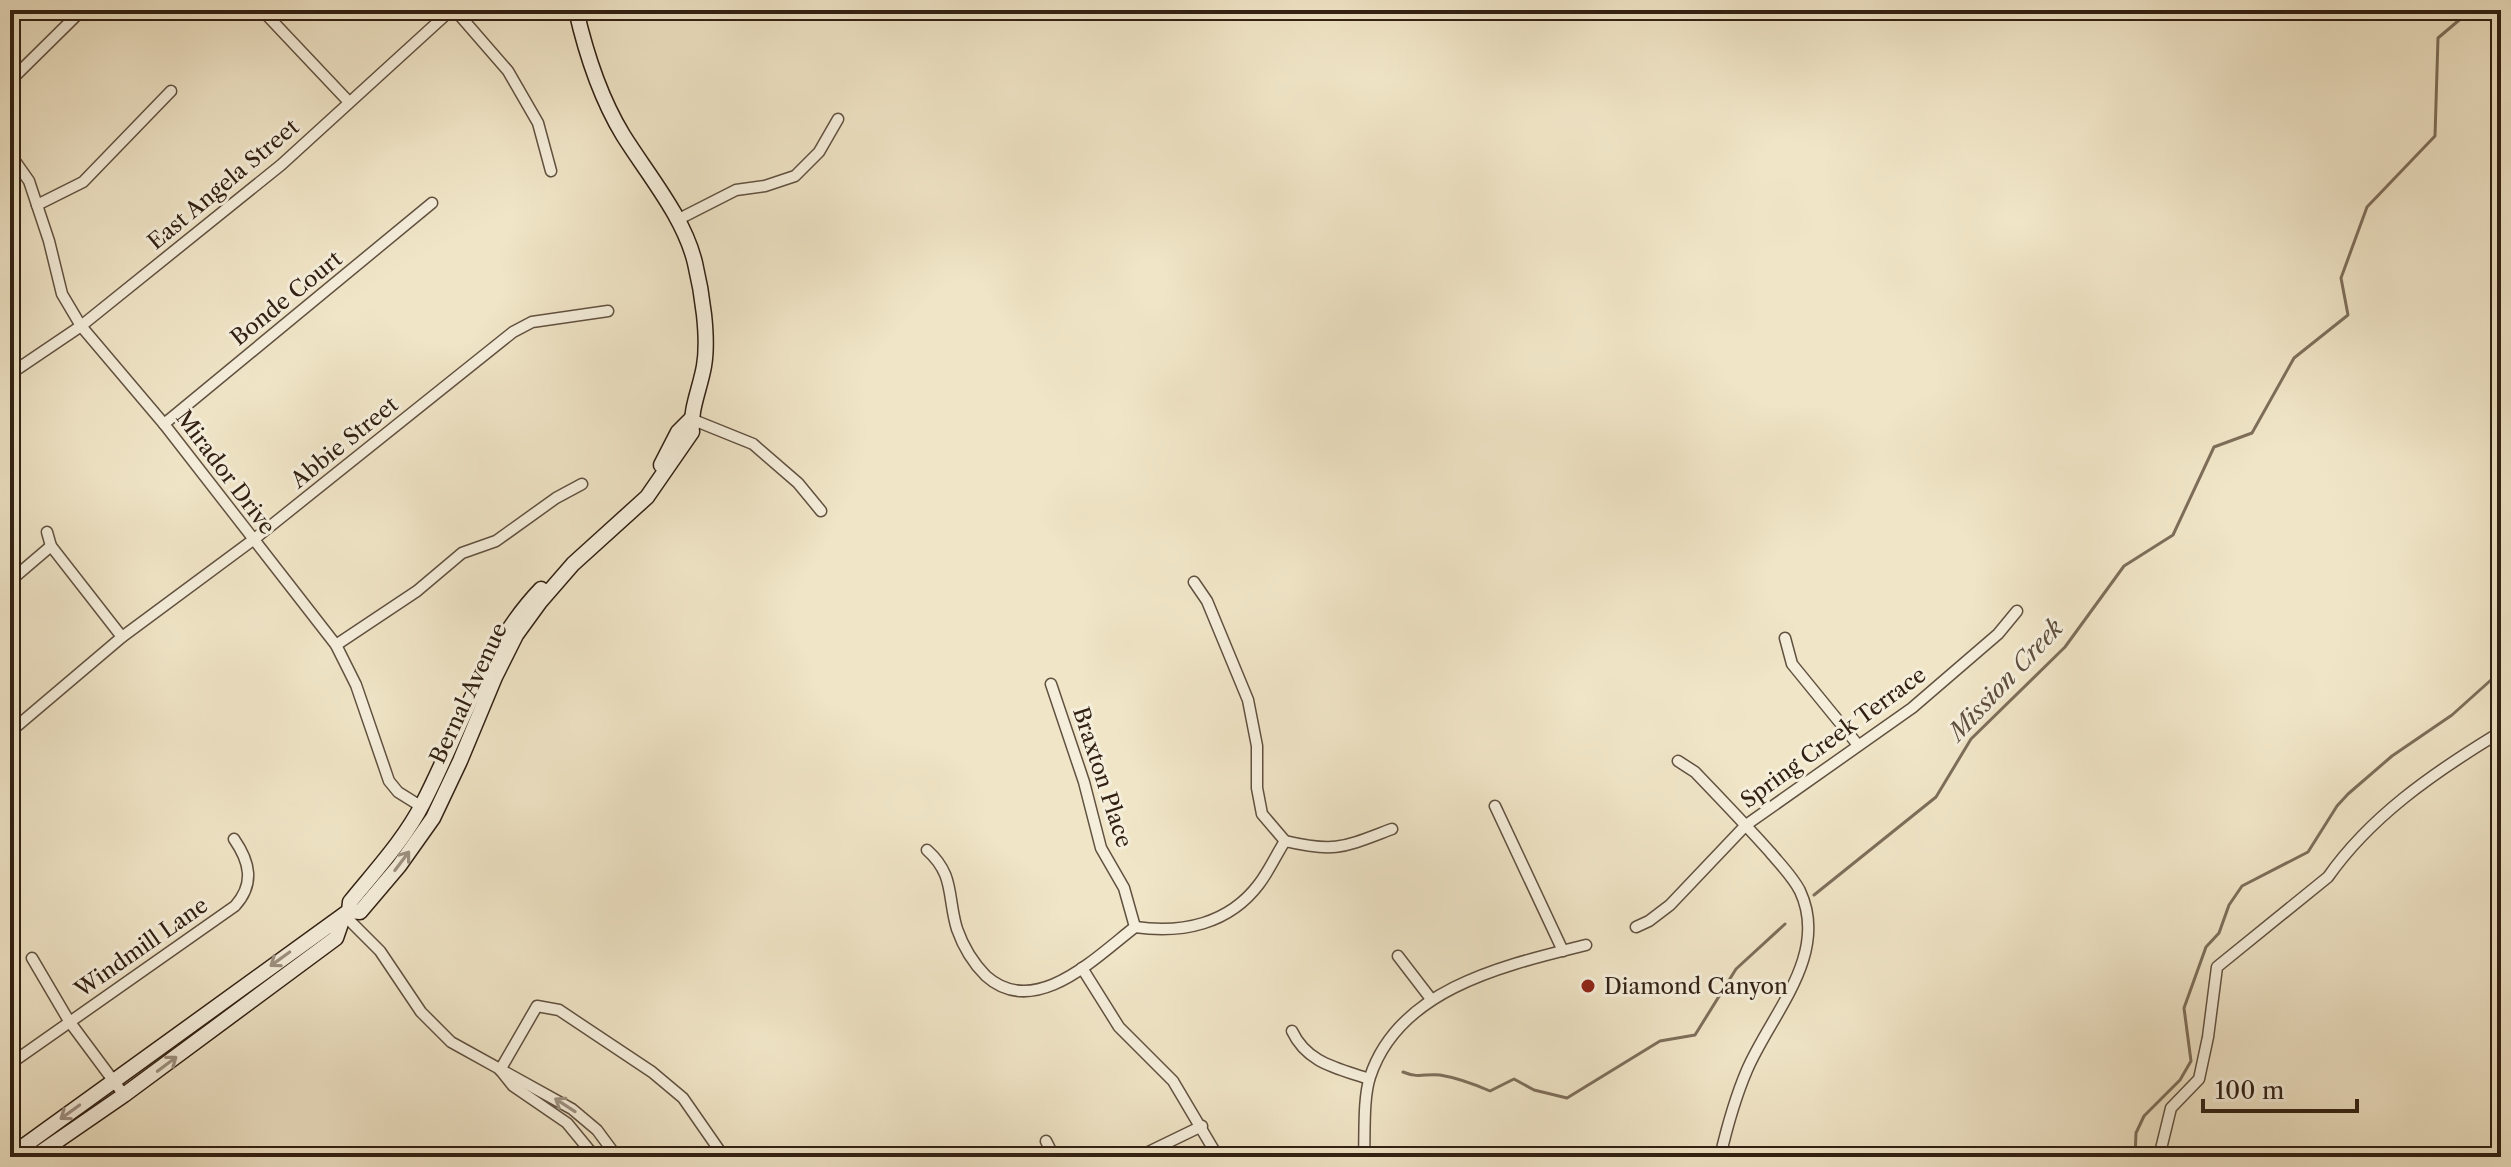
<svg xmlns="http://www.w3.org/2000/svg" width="2511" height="1167" font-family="'Libre Caslon Text',serif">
	<rect width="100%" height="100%" fill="#f0e5c7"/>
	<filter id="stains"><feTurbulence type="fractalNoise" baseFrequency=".0025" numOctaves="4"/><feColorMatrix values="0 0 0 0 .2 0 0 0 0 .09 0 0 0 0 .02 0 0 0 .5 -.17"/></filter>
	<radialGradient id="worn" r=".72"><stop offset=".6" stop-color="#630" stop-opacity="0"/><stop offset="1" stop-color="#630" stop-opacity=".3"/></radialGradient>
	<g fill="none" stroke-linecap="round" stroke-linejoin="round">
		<g stroke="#7d6e5a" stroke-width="3">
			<polyline points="1814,895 1936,797 1971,739 2065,647 2124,566 2173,535 2214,447 2252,433 2294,358 2348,315 2341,278 2367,207 2435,136 2438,38 2471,10"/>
			<path d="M1403,1072c17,7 22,1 37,3 18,3 34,9 50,16l24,-12 20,11 33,8 93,-57 35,-6 41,-66 49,-45"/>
			<polyline points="2135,1157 2136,1133 2144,1116 2180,1080 2191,1061 2184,1008 2206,947 2219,933 2229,905 2242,886 2308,852 2337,806 2348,794 2392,756 2452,715 2501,671"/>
		</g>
		<g stroke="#615140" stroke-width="13">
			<g id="minor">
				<polyline points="262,10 348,101"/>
				<polyline points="455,10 508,71 538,123 551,171"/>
				<polyline points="10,81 82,10"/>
				<polyline points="10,154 29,181 49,241 62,294 81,326 164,424 336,645 356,685 389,781 398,792 422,807"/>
				<polyline points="37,205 83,182 171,91"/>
				<polyline points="677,220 736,190 765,186 795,176 819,152 838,119"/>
				<polyline points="10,374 81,326 281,165 451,10"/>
				<polyline points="691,419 753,444 798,483 821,511"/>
				<polyline points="164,424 432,203"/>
				<polyline points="47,532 51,546 122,637"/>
				<polyline points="10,581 51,546"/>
				<polyline points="1194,582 1207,601 1248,700 1257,746 1257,788 1262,814 1285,841"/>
				<polyline points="1785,638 1792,664 1858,745"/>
				<polyline points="336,645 417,591 462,553 496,541 556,498 582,484"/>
				<polyline points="1051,684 1084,782 1101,848 1124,888 1135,927"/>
				<polyline points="10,732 122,637 253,540 513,332 532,322 608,311"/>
				<path d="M1678,761l17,11c25,26 51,53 75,80 10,12 23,25 30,39 30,64 -29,123 -53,179 -12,28 -20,57 -27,87"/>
				<polyline points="1495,806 1563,951"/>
				<path d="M927,850c28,25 20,46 30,79 6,17 16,34 29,47 49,44 110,-19 149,-49 47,7 94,-3 124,-43 10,-13 17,-29 26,-43 51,12 59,6 107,-12"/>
				<polyline points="344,915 380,951 421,1012 451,1042 572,1109 597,1130 617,1157"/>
				<polyline points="1636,927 1649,921 1670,905 1746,825 1912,708 1998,634 2017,611"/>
				<polyline points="1398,956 1431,999"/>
				<polyline points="32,958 69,1021 124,1095"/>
				<polyline points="1082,968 1119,1027 1173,1081 1218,1157"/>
				<path d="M1292,1031c15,32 45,37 77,48"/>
				<path d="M10,1064l225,-158c20,-22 15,-44 -1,-67"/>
				<polyline points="500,1070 537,1006 559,1010 652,1072 683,1098 724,1157"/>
				<polyline points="501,1071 513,1086 567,1123 595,1157"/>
				<polyline points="1046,1141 1054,1157"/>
				<polyline points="1138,1157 1202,1126"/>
				<path d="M1364,1157c1,-23 -1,-59 6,-80 29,-89 136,-112 216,-132"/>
				<path d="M2159,1157l12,-49 28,-29 9,-42 9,-70 111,-90c42,-60 104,-103 166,-141l7,-2"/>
			</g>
		</g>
		<g stroke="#312013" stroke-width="17">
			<g id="secondary">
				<polyline points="661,465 678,432 691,419"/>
				<path d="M349,911l11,1 39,-46 34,-48 27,-57 35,-84 21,-42 24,-33 33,-38 74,-67 45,-65c-2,-23 8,-43 12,-66 5,-29 -2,-74 -9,-103 -11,-46 -47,-88 -72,-128 -23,-38 -37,-81 -47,-125"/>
				<path d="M10,1156l339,-245 1,-9c25,-31 55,-63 73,-99 37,-71 61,-155 118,-214"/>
				<polyline points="34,1157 124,1095 336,938 344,915"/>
			</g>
		</g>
		<use href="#minor" stroke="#f5eedb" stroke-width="10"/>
		<use href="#secondary" stroke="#f5eedb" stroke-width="14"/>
	</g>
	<defs><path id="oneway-shaft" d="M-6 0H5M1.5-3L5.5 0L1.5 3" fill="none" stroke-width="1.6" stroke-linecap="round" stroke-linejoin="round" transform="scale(2)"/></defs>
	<g stroke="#9d9181">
		<use href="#oneway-shaft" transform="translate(402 861) rotate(-53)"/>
		<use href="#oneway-shaft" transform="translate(280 959) rotate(144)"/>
		<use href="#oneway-shaft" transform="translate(167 1064) rotate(-37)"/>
		<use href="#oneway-shaft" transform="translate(565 1105) rotate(-147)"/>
		<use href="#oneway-shaft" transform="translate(70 1112) rotate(144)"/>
	</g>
	<circle fill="#8f2418" stroke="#f5eedb" stroke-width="3" cx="1588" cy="986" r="8"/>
	<g text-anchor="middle" stroke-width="6" stroke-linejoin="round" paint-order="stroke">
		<g font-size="22" fill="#312013" stroke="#f5eedb">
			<text transform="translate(223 184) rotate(-40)" y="8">East Angela Street</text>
			<text transform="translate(286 298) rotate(-39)" y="8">Bonde Court</text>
			<text transform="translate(344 442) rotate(-39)" y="8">Abbie Street</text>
			<text transform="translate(226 472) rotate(53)" y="8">Mirador Drive</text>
			<text transform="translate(468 693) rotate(-65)" y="8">Bernal Avenue</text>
			<text transform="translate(1833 737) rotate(-36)" y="8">Spring Creek Terrace</text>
			<text transform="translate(1103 777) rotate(72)" y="8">Braxton Place</text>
			<text transform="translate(141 947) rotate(-35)" y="8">Windmill Lane</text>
		</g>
		<g font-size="22" fill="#312013" stroke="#f5eedb" text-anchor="start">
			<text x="1604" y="994">Diamond Canyon</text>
		</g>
		<g font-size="24" font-style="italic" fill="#5d4e3d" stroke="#f5eedb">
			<text transform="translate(2006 680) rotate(-47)" y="8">Mission Creek</text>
		</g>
	</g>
	<rect width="2511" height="1167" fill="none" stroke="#f0e5c7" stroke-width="40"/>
	<rect x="12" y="12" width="2487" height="1143" fill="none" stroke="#312013" stroke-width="4"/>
	<rect x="20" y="20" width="2471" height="1127" fill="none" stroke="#312013" stroke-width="2"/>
	<path d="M2203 1099v12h154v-12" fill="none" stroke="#312013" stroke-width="4"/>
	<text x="2215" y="1099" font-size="24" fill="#312013" stroke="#f5eedb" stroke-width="6" paint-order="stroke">100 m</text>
	<rect width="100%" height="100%" filter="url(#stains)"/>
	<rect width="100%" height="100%" fill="url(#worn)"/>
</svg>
